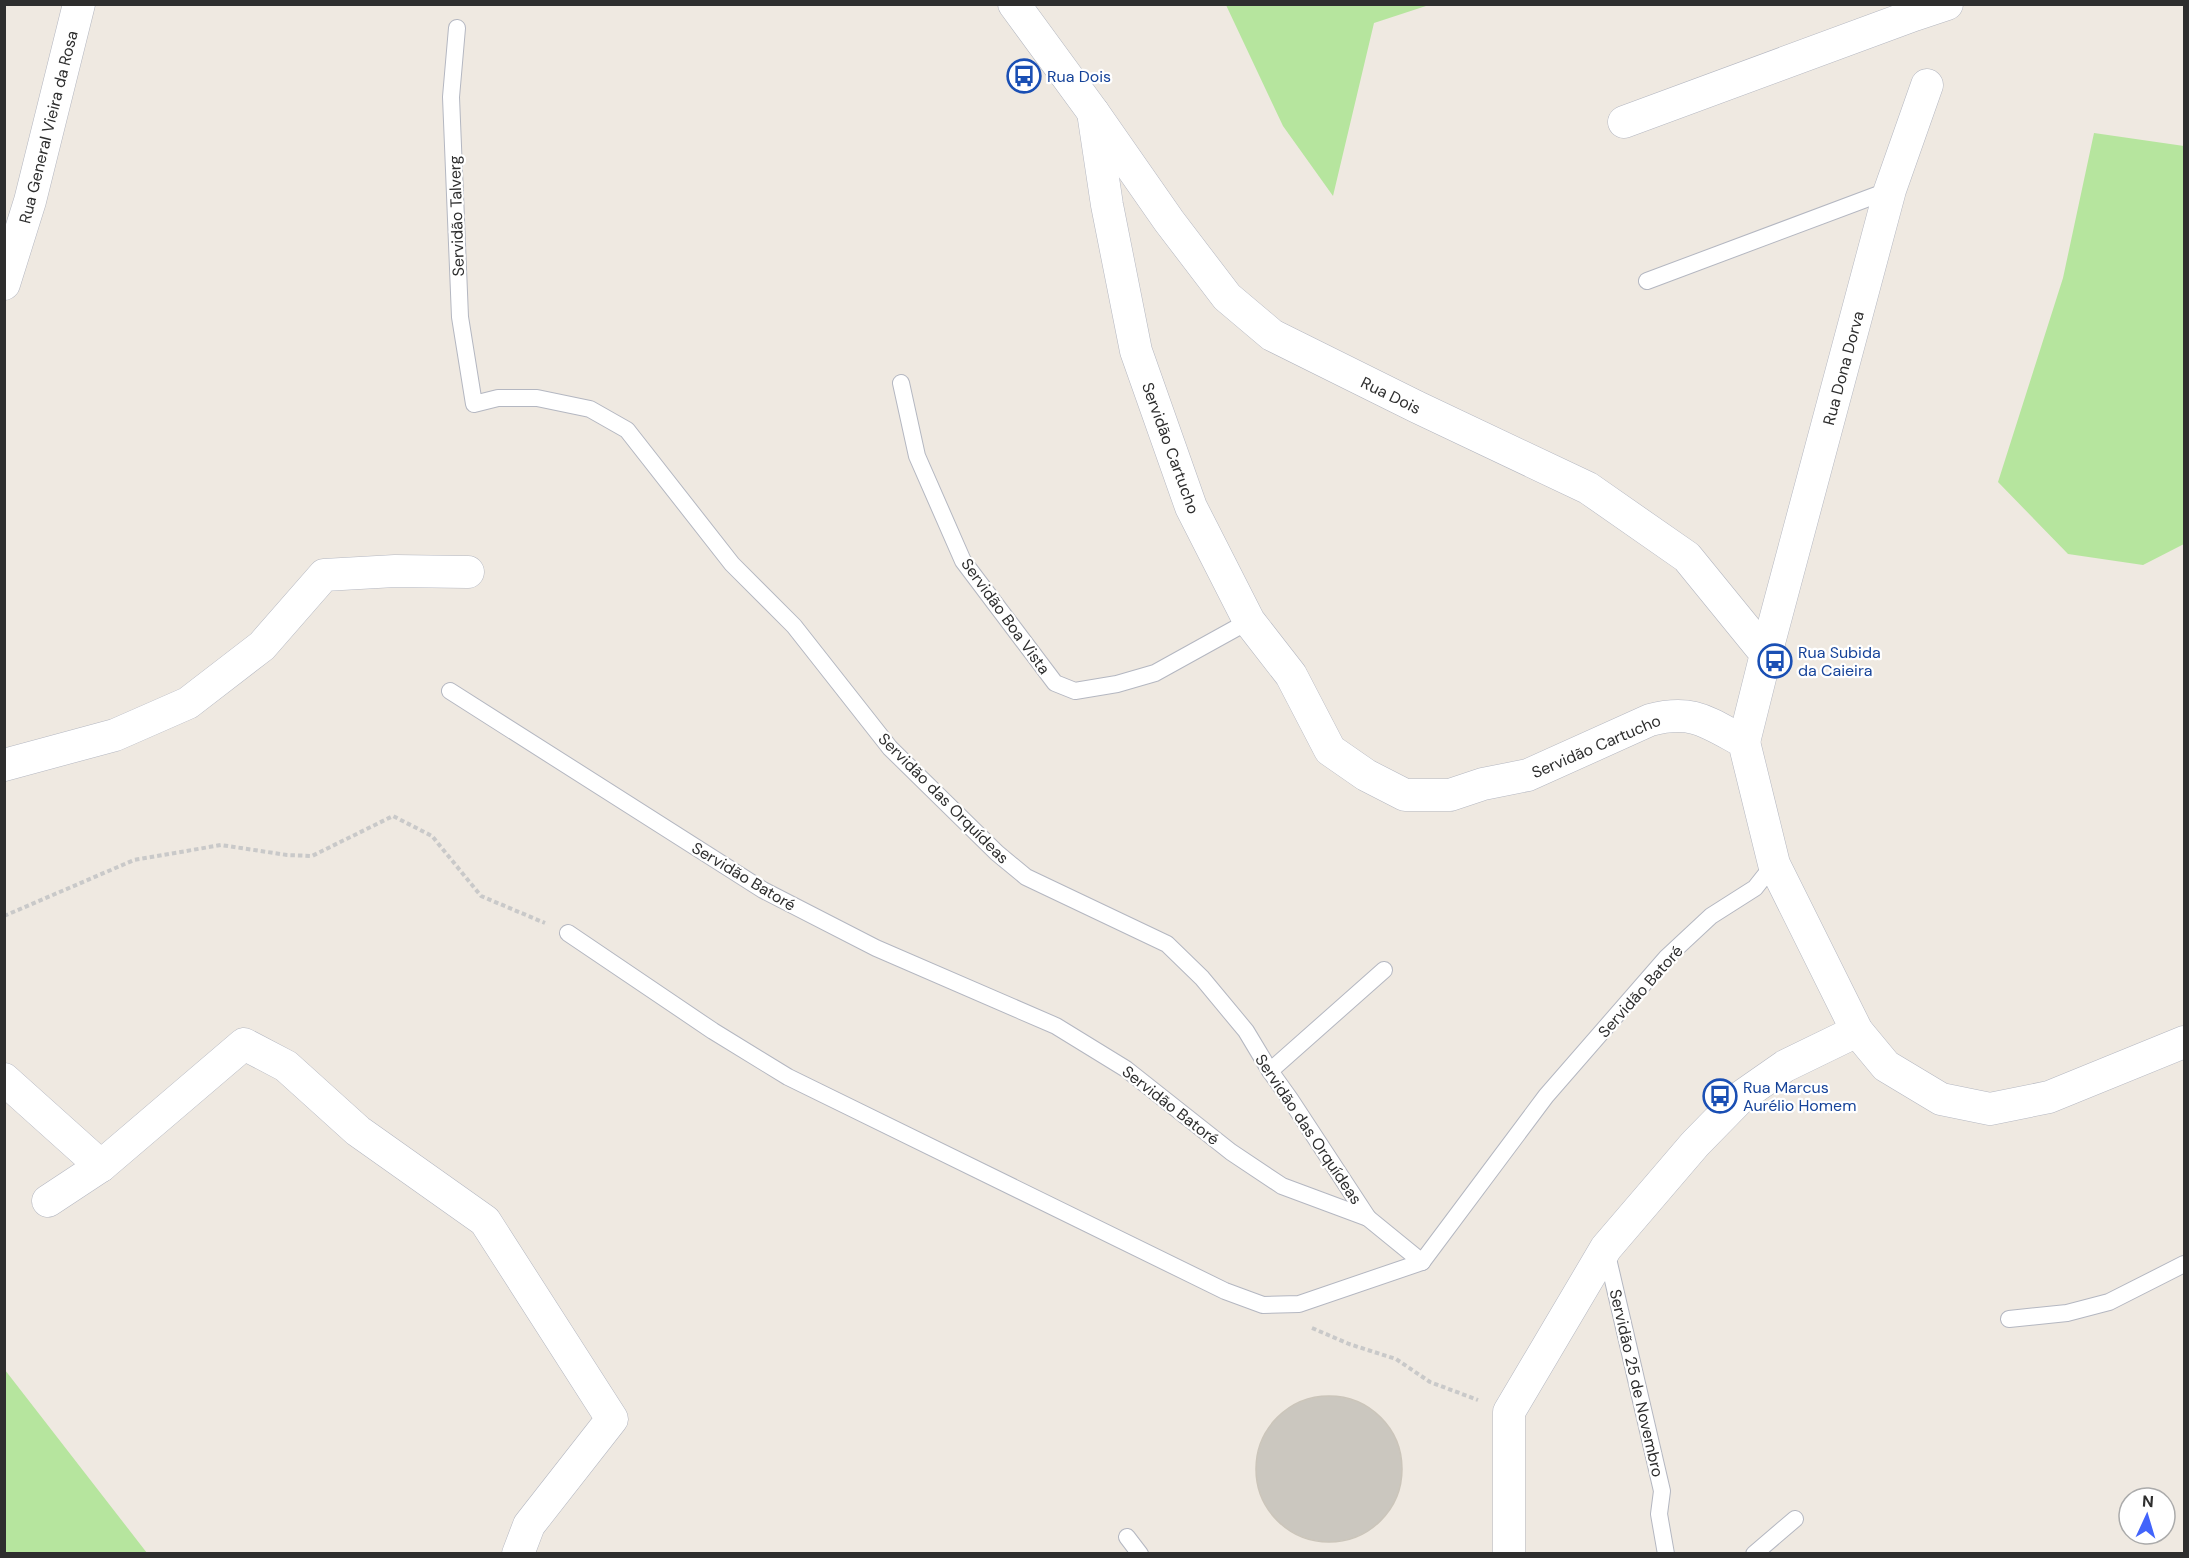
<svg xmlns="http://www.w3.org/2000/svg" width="2189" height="1558" font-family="'DM Sans',sans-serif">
	<rect width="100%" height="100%" fill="#efe9e1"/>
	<g fill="#b6e59e">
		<polygon points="1226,5 1429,5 1374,23 1333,196 1283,126"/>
		<polygon points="2094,133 2184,146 2184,544 2143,565 2068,554 1998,482 2063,278"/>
		<polygon points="5,1369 5,1370 147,1553 5,1553"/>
	</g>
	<circle fill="#cbc7bf" stroke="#cbc5ba" stroke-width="1.5" cx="1329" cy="1469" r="73"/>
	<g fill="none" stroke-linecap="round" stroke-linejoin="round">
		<g stroke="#b4b7c1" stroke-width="18">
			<g id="lane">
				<polyline points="457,28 451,97 460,317 474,404 498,398 537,398 590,409 627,430 732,564 794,626 890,748 997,853 1026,877 1167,944 1202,978 1246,1031 1270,1071 1290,1099 1368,1218"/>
				<polyline points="1647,281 1890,190"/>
				<polyline points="901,383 917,456 963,561 1055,683 1075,691 1117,684 1155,673 1249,621"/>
				<polyline points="450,691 763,890 876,948 1056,1026 1126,1069 1231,1152 1282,1186 1368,1218 1422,1262"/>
				<polyline points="568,933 713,1031 788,1077 1225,1291 1263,1305 1299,1304 1422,1262"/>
				<polyline points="1270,1071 1384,970"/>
				<polyline points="1606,1250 1662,1491 1659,1514 1666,1554"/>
				<polyline points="1422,1262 1546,1096 1667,957 1711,916 1755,888 1774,864"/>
				<polyline points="2009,1319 2067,1313 2109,1302 2184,1264"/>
				<polyline points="1127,1537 1140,1554"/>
				<polyline points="1754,1554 1795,1519"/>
			</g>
		</g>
		<g stroke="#b4b7c1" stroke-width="33">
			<g id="street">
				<polyline points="1014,4 1093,112 1169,221 1227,297 1272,335 1417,407 1588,488 1687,557 1766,654 1744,742"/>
				<path d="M1093,112l14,93 29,146 55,156 58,114 42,54 39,75 36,25 39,20h45l33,-11 45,-9 122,-55c43,-11 57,2 94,22l30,122 83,167 29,35 55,33 49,10 59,-12 135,-55"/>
				<polyline points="1624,122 1914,15 1947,4"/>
				<polyline points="4,284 30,201 79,4"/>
				<polyline points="1766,654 1890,190 1927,85"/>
				<polyline points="4,765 115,735 188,703 262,646 324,575 395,571 468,572"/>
				<polyline points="4,1079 101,1166"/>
				<polyline points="48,1201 101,1166 244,1044 286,1066 358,1131 485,1221 612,1419 529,1525 518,1554"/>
				<polyline points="1509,1554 1509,1412 1606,1248 1695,1144 1742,1096 1785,1066 1857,1031"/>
			</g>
		</g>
		<g stroke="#c9c9c9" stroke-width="4" stroke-dasharray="4.5 3" stroke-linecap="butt">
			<polyline points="4,916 134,860 221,845 287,855 312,856 393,816 432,836 481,896 545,923"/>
			<polyline points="1312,1328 1349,1344 1396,1359 1430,1382 1478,1400"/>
		</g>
		<use href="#lane" stroke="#fff" stroke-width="16"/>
		<use href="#street" stroke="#fff" stroke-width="32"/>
	</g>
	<defs>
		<g id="bus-ring" transform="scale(1.725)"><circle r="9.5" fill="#fff" stroke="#1a4fb4" stroke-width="1.5"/><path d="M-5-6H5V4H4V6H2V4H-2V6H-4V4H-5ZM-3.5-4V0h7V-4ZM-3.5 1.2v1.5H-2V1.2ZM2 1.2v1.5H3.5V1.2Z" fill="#1a4fb4"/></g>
	</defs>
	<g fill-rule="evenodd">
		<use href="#bus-ring" x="1024" y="76"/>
		<use href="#bus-ring" x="1775" y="661"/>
		<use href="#bus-ring" x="1720" y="1096"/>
	</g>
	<g text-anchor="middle" stroke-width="4.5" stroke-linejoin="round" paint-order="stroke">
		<g font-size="16" fill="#164399" stroke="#fff" text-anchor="start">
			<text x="1047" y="82">Rua Dois</text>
			<text x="1798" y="658">Rua Subida<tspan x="1798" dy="18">da Caieira</tspan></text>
			<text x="1743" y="1093">Rua Marcus<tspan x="1743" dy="18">Aurélio Homem</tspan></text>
		</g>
		<g font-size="16" fill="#2e2e2e" stroke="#fff">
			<text transform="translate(48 127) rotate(-76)" y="6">Rua General Vieira da Rosa</text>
			<text transform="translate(456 216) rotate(-92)" y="6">Servidão Talverg</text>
			<text transform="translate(1843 368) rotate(-75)" y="6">Rua Dona Dorva</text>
			<text transform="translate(1391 395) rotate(26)" y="6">Rua Dois</text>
			<text transform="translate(1171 448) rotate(70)" y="6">Servidão Cartucho</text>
			<text transform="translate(1006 616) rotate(54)" y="6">Servidão Boa Vista</text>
			<text transform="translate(1596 746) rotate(-23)" y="6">Servidão Cartucho</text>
			<text transform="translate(944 798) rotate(45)" y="6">Servidão das Orquídeas</text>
			<text transform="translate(744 876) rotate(31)" y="6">Servidão Batoré</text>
			<text transform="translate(1640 991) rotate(-48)" y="6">Servidão Batoré</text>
			<text transform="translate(1171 1105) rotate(38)" y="6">Servidão Batoré</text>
			<text transform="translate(1309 1129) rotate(56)" y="6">Servidão das Orquídeas</text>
			<text transform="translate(1637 1383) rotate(77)" y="6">Servidão 25 de Novembro</text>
		</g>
	</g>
	<rect width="2189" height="1558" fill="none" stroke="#2e2e2e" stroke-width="12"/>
	<g transform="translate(2147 1516) rotate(4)"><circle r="28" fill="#ffffff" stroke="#ababab" stroke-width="1.5"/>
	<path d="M0-4.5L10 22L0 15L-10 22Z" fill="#4264fb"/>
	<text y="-9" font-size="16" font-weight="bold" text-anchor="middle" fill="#2e2e2e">N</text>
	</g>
</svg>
